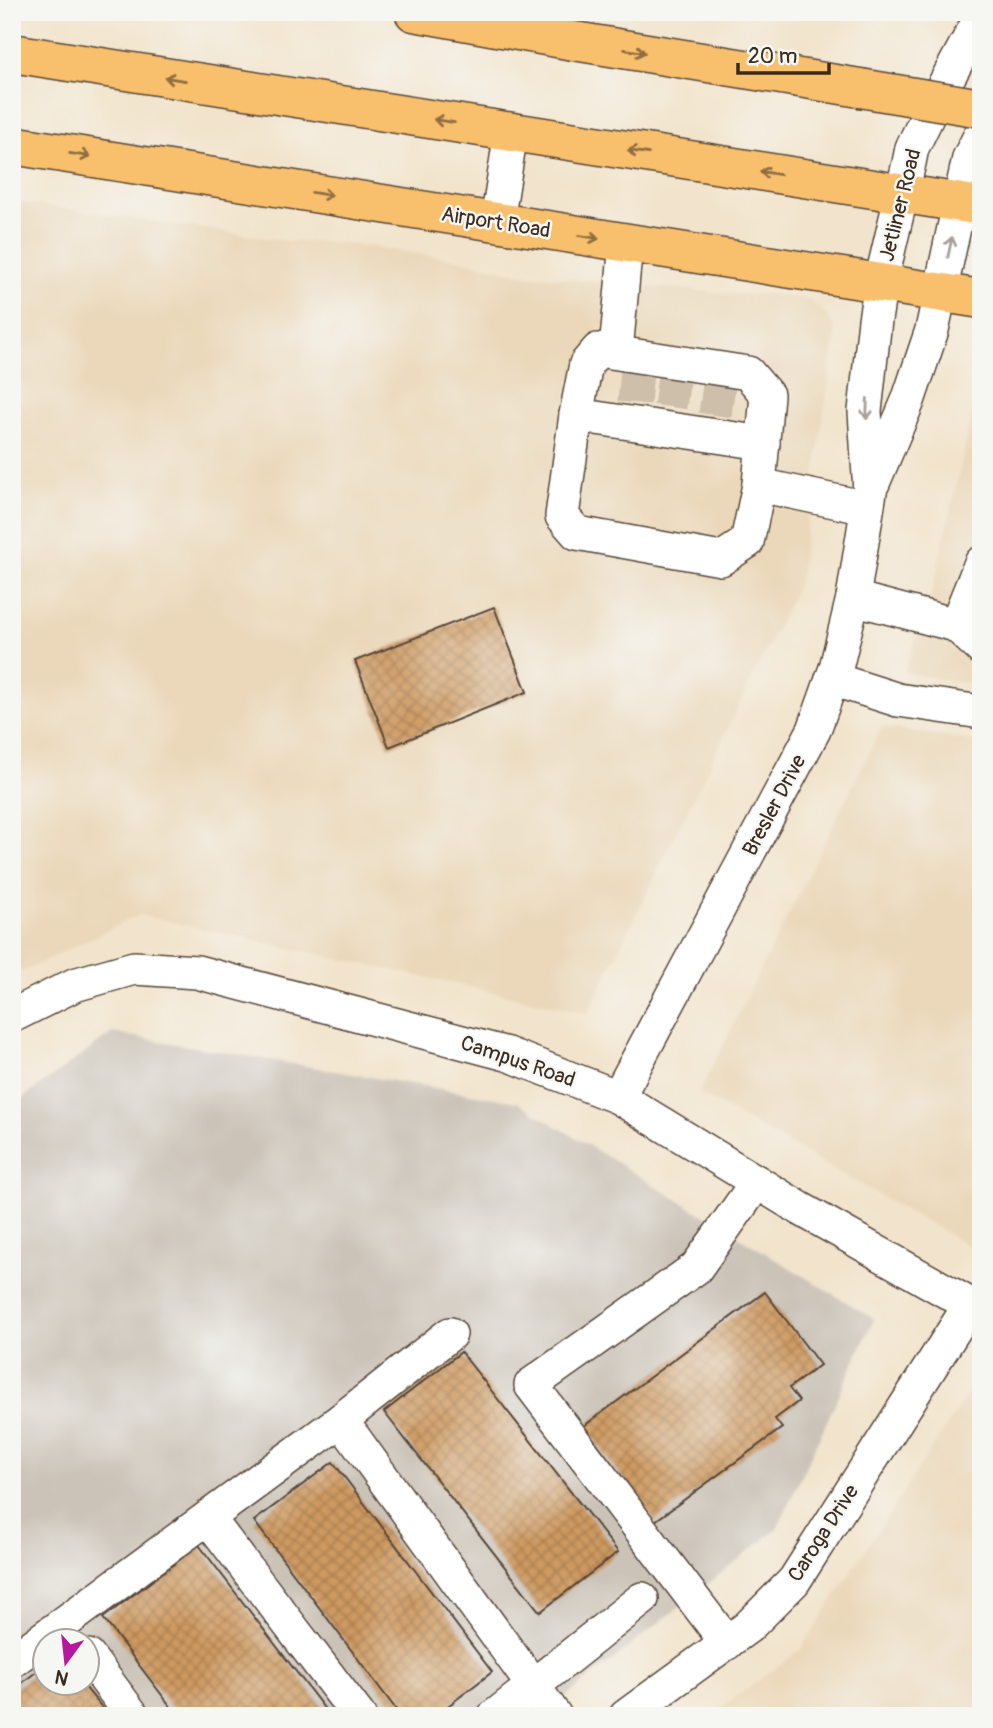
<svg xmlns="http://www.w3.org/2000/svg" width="993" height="1728" font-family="Pangolin,sans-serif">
	<defs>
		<pattern id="building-cross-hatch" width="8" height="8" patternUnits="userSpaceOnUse" patternTransform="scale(1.75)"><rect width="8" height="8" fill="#cf9a61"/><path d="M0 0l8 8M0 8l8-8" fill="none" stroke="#a97e4f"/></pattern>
	</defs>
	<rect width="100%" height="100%" fill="#f6f6f2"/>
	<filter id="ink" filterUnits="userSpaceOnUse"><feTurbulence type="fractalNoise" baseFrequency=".0143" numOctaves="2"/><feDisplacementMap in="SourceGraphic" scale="14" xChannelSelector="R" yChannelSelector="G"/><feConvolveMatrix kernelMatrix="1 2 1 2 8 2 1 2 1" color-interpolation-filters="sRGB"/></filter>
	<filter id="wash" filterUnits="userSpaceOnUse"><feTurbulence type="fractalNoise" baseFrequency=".00686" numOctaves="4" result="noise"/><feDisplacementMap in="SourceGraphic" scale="28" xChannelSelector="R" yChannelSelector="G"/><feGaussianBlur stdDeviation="1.57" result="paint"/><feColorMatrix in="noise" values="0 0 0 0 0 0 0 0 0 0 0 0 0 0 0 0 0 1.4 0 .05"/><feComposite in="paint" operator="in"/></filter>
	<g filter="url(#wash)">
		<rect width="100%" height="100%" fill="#f2e4cc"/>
		<g fill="#ebd8ba">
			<polygon points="12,201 288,241 337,242 463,260 519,274 729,294 774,294 797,297 811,301 827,316 834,326 835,339 799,582 588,1013 139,915 12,977"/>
			<polygon points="981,374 981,685 904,673 934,585"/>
			<polygon points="882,727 981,742 981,1253 699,1093"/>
			<polygon points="978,1378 981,1379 981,1716 710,1716 800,1650"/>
		</g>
		<path fill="#cbc3b8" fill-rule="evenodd" d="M112,1033l405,69 357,217 -97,210 -235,187h-530v-610zM46,1640h42v42h-42z"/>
		<g id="blocks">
			<g fill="url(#building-cross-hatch)">
				<polygon points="494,607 527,692 389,747 355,661"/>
				<polygon points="765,1292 820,1365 789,1388 799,1401 775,1419 782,1428 655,1521 584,1426"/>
				<polygon points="461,1352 618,1552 540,1612 384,1412"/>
				<polygon points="333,1462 492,1672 435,1716 401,1716 254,1521"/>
				<polygon points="199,1545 330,1716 178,1716 103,1618"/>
				<polygon points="46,1664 46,1682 81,1682 109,1716 12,1716 12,1691"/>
			</g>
		</g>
	</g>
	<g filter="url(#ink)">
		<use href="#blocks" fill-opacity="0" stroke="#564638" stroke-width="2"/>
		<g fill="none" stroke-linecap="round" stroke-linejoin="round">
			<g stroke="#cdbfa9" stroke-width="33" stroke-dasharray="33 17" stroke-linecap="butt">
				<polyline points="634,403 637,372"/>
				<polyline points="670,407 674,377"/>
				<polyline points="715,415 719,385"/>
			</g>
			<g stroke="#564638" stroke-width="36">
				<g id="minor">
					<polyline points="497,222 511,132"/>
					<polygon points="598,350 748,373 767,395 759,485 747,542 721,559 577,533 562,516 576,415 586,364"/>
					<polyline points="616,351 626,243"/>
					<polyline points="576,415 763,443"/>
					<polyline points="873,483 908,401 932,330 969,158 981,134"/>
					<polyline points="759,485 867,508"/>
					<polyline points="853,598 956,625 981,648"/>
					<polyline points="978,628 956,625 981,563"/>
					<polyline points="832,679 898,700 981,712"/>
					<polyline points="12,1016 74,985 134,968 197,972 507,1054 618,1097 801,1209 981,1311"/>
					<polyline points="618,1097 814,730 836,668 853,598 870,492 865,411 875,320 881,282 909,163 912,148 929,113 981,17"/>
					<polyline points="341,1420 555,1716"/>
					<polyline points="208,1518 359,1716"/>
					<polyline points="727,1643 531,1385 696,1268 757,1182"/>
					<polyline points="88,1656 133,1716"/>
					<polyline points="12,1661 341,1420 450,1334"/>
					<polyline points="495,1716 642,1599"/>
					<polyline points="626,1716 748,1627 794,1581 970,1305"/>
				</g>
			</g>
			<g stroke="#564638" stroke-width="41">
				<g id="major">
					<polyline points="12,53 981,206"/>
					<polyline points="12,145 981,299"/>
				</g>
			</g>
			<g stroke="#564638" stroke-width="41">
				<polyline id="highway" points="414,12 568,40 860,88"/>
			</g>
			<use href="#minor" stroke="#fff" stroke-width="33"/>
			<use href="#major" stroke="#f8bf6c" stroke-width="38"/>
			<use href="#highway" stroke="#f8bf6c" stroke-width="38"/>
			<g stroke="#564638" stroke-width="41" stroke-linecap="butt">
				<polyline id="highway-bridge" points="860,88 981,108"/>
			</g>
			<use href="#highway-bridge" stroke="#f8bf6c" stroke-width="38"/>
		</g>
		<defs><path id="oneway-shaft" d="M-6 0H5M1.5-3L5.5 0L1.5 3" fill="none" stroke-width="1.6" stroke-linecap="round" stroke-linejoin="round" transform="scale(1.75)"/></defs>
		<g stroke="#906d41">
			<use href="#oneway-shaft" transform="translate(635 51) rotate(9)"/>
			<use href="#oneway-shaft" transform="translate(175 79) rotate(-171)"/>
			<use href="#oneway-shaft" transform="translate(444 121) rotate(-171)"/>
			<use href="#oneway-shaft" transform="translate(638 152) rotate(-171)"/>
			<use href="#oneway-shaft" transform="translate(80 155) rotate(9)"/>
			<use href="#oneway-shaft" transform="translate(770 173) rotate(-171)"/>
			<use href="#oneway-shaft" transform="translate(322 194) rotate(9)"/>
			<use href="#oneway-shaft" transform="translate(589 237) rotate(9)"/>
		</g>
		<g stroke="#a79f9a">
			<use href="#oneway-shaft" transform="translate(950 247) rotate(-78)"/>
			<use href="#oneway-shaft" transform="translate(867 409) rotate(92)"/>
		</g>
	</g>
	<g text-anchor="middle" stroke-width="5" stroke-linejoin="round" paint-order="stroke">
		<g font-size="21" fill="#3b2a1e" stroke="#f6f6f2">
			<text transform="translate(900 205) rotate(-76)" y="7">Jetliner Road</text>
			<text transform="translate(496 222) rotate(9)" y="7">Airport Road</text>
			<text transform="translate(774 805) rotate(-62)" y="7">Bresler Drive</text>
			<text transform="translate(518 1061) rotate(19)" y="7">Campus Road</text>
			<text transform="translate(823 1533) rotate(-57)" y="7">Caroga Drive</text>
		</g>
	</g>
	<rect width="993" height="1728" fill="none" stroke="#f6f6f2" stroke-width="42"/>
	<g transform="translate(66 1662) rotate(195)"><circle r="33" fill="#f6f6f2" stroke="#aba49d" stroke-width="2"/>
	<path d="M0-5L12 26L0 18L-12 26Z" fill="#b5179e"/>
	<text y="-10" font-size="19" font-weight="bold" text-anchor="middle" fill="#3b2a1e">N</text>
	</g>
	<path d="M738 63v10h91v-10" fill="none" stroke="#3b2a1e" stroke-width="3.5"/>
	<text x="748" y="63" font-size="21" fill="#3b2a1e" stroke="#f6f6f2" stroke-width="5" paint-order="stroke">20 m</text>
</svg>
